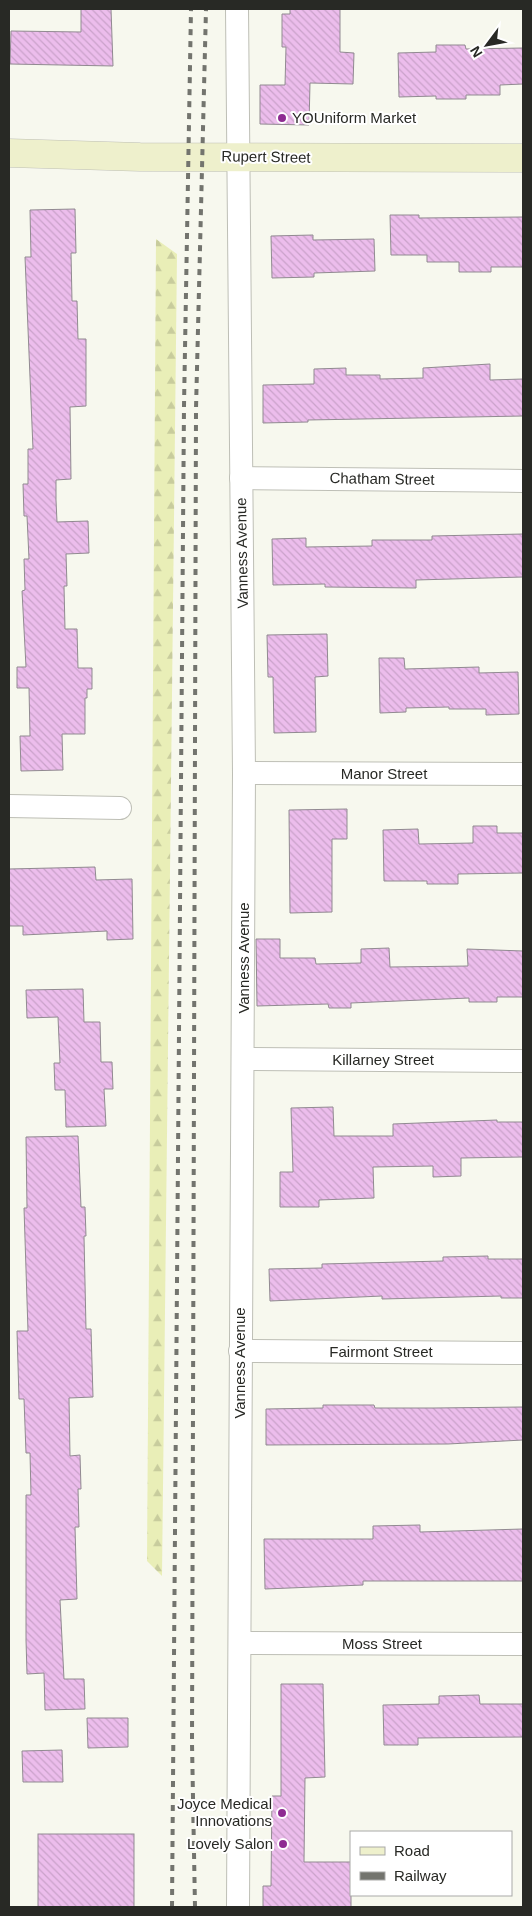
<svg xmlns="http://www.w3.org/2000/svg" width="532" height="1916" font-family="Helvetica,sans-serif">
	<defs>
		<pattern id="forest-firs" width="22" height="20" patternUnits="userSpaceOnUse" patternTransform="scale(1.25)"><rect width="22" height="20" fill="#e9eeb7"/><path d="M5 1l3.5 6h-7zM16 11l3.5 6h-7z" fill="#c8cc9d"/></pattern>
		<pattern id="building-back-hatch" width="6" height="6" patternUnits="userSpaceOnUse" patternTransform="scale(1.25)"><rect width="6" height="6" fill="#ecbdec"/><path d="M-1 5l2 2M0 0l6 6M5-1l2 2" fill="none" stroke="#caa2ca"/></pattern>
	</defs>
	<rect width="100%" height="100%" fill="#f7f8ee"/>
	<polygon fill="url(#forest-firs)" points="156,239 177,254 162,1576 147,1561"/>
	<g fill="url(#building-back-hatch)" stroke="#918a91">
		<polygon points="81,9 111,9 113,66 10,64 11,31 81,32"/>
		<polygon points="290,9 340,9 340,52 354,53 353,84 310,83 309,125 260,124 260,85 285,85 286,47 282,47 282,14 290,14"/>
		<polygon points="436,45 465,45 466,49 523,48 523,84 500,85 500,95 466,95 466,99 436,99 436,96 399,97 398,53 436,52"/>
		<polygon points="75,209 76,253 71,253 72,301 77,301 78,339 86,339 86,406 70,407 71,479 56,480 56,500 57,522 88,521 89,553 66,554 67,586 64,586 65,629 77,629 78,668 92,668 92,689 87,689 87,698 85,698 85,734 62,734 63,770 21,771 20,736 30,736 29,688 17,688 17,667 26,667 22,591 25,590 24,559 29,559 27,516 24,516 23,484 28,484 28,449 33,449 25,257 31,257 30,210"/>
		<polygon points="390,215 419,215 419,218 523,217 523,267 491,267 491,272 459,272 459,262 427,262 427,255 391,255"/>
		<polygon points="313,235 313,240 374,239 375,271 314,273 314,277 272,278 271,236"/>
		<polygon points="490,364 490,380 523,379 523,416 308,420 308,422 263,423 263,385 314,384 314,369 346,368 346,375 380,375 380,379 423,378 423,368"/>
		<polygon points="523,534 523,577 416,580 416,588 325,587 325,584 273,585 272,539 306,538 306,547 372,546 372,540 432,540 432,536"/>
		<polygon points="327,634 328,676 315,677 316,732 274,733 273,677 268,677 267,635"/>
		<polygon points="379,658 404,658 405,669 479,667 479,673 518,672 519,714 486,715 486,709 449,709 449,707 406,708 406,712 380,713"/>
		<polygon points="347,809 347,839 332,839 332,912 290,913 289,810"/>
		<polygon points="473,826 497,826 497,833 523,833 523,873 458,874 458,884 427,884 427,881 384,881 383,830 418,829 419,844 473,843"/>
		<polygon points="95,867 96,880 132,879 133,939 107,940 107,931 23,935 23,926 9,926 9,869"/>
		<polygon points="256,939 280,939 280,958 315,958 316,964 361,963 361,949 389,948 390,967 468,966 467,949 523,951 523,997 497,997 497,1002 469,1002 469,998 351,1003 351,1008 329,1008 328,1004 257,1006"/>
		<polygon points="83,989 84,1022 100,1022 101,1062 112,1062 113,1089 104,1089 106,1126 66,1127 65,1090 55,1090 54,1063 60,1063 58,1017 27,1018 26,990"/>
		<polygon points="333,1107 334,1136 393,1136 393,1124 497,1120 497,1122 523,1122 523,1157 461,1158 461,1176 433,1177 433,1166 373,1167 374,1198 319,1200 319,1207 280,1207 280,1172 293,1172 291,1108"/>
		<polygon points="78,1136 81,1207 85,1207 86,1236 84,1236 86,1329 91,1329 93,1397 69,1398 70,1456 80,1455 81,1489 78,1489 79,1527 75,1527 77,1599 60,1600 64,1679 84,1679 85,1709 45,1710 44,1673 27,1674 26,1640 26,1495 31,1495 30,1453 26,1453 24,1399 19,1399 17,1331 28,1331 24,1208 27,1208 26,1137"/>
		<polygon points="488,1256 488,1259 523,1259 523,1298 501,1298 501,1296 382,1299 382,1296 270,1301 269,1269 322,1268 322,1264 443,1261 443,1257"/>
		<polygon points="323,1405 374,1405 375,1408 434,1408 523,1407 523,1440 448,1444 266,1445 266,1409 323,1408"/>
		<polygon points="420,1525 420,1532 523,1529 523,1581 363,1581 363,1585 265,1589 264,1539 373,1539 373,1526"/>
		<polygon points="281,1684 323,1684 325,1777 305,1778 304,1862 351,1862 351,1907 263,1907 263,1886 271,1886 272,1796 281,1796"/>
		<polygon points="479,1695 480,1704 523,1704 523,1737 418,1738 418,1745 384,1745 383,1705 439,1704 439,1696"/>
		<polygon points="87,1718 128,1718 128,1747 88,1748"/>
		<polygon points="62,1750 63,1782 23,1782 22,1751"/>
		<rect x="38" y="1834" width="96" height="73"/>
	</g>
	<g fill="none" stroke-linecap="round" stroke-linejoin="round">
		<g stroke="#bebfb6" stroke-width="24">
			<g id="street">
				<polyline points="237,9 244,773 238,1907"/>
				<polyline points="241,478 523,481"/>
				<polyline points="244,773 523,774"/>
				<polyline points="9,806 120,808"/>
				<polyline points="243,1059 523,1061"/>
				<polyline points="240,1351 523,1353"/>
				<polyline points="240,1643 523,1644"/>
			</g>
		</g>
		<g stroke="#bebfb6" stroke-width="29">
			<polyline id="secondary" points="9,153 140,157 523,158"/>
		</g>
		<use href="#street" stroke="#fff" stroke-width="22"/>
		<use href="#secondary" stroke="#eef0cc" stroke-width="28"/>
		<g stroke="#73746e" stroke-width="4" stroke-dasharray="6 6" stroke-linecap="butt">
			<polyline points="172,1907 184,406 191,9"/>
			<polyline points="195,1907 192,1743 196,409 206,9"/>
		</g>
	</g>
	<g fill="#8e2b92" stroke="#fff" stroke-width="2">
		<circle cx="282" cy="118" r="5"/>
		<circle cx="282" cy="1813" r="5"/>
		<circle cx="283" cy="1844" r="5"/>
	</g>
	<g text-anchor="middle" stroke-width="4" stroke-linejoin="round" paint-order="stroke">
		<g font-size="15" fill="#282925" stroke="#fff" text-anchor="end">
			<text x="292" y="123" text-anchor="start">YOUniform Market</text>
			<text x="272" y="1809">Joyce Medical<tspan x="272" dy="17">Innovations</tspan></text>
			<text x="273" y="1849">Lovely Salon</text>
		</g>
		<g font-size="15" fill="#282925" stroke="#fff">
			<text transform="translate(266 157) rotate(1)" y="5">Rupert Street</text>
			<text transform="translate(382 479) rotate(1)" y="5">Chatham Street</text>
			<text transform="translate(242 553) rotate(-91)" y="5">Vanness Avenue</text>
			<text x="384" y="779">Manor Street</text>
			<text transform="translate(244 958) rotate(-90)" y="5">Vanness Avenue</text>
			<text x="383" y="1065">Killarney Street</text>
			<text x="381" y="1357">Fairmont Street</text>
			<text transform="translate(240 1363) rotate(-90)" y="5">Vanness Avenue</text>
			<text x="382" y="1649">Moss Street</text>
		</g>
	</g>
	<rect width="532" height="1916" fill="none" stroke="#282925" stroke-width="20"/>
	<rect x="350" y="1831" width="162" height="65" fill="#ffffff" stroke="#a9a9a8"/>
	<rect x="360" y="1847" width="25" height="8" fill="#eef0cc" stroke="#a9a9a8"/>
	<text x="394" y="1856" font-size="15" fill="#282925">Road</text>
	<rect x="360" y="1872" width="25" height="8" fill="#73746e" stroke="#a9a9a8"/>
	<text x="394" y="1881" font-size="15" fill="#282925">Railway</text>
	<g transform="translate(487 45) rotate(238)" stroke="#ffffff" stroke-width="4" paint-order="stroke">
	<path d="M0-4L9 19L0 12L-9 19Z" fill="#282925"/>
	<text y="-8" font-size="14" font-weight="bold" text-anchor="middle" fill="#282925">N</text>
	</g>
</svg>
